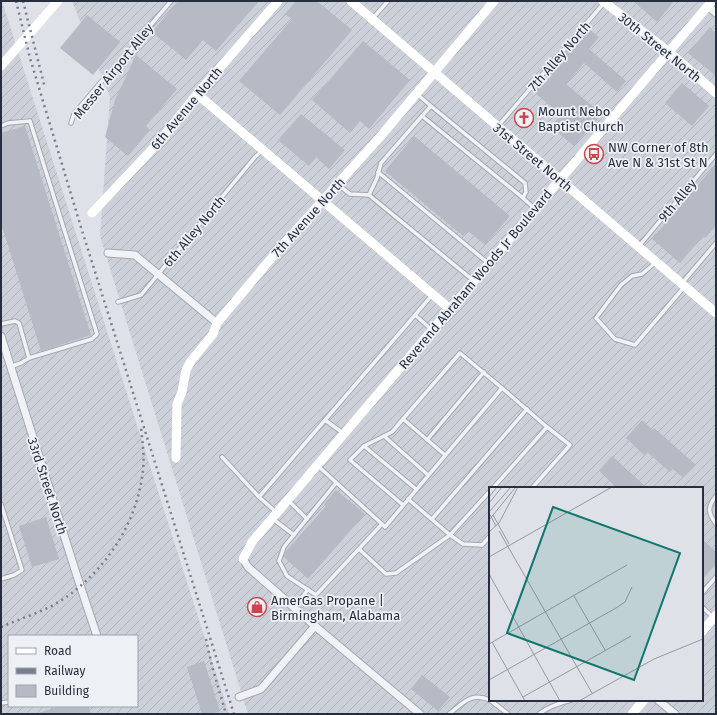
<svg xmlns="http://www.w3.org/2000/svg" width="717" height="715" font-family="'Fira Sans',sans-serif">
	<defs>
		<pattern id="industrial-furrows" width="10" height="10" patternUnits="userSpaceOnUse"><rect width="10" height="10" fill="#ccd0d9"/><path d="M-1 1l2-2M0 10L10 0M9 11l2-2" fill="none" stroke="#afb3bb"/></pattern>
	</defs>
	<rect width="100%" height="100%" fill="#dee1e7"/>
	<g fill="url(#industrial-furrows)" fill-rule="evenodd">
		<path d="M1,1h1l227,713h-228zM9,636h128v70h-128z"/>
		<path d="M72,1h644v713h-468l-148,-478 10,-139zM490,488h212v212h-212z"/>
	</g>
	<g fill="#b5bac4">
		<polygon points="178,1 259,1 216,51 203,40 186,60 152,32"/>
		<polygon points="296,1 317,1 352,30 280,115 239,81 292,19 285,14"/>
		<polygon points="633,1 674,1 657,22"/>
		<polygon points="87,15 120,42 93,75 60,48"/>
		<polygon points="587,27 599,37 589,49 626,81 617,92 584,63 566,84 602,114 574,146 551,127 561,115 534,92 543,82 545,84 552,75 549,72"/>
		<polygon points="710,27 716,33 716,76 688,53"/>
		<polygon points="363,41 410,80 369,129 360,121 350,133 312,100"/>
		<polygon points="136,55 177,89 146,126 150,130 128,156 105,137 115,100"/>
		<polygon points="682,83 709,106 692,126 665,103"/>
		<polygon points="301,114 345,150 329,169 316,157 309,166 278,140"/>
		<polygon points="25,126 91,335 41,351 1,223 1,133"/>
		<polygon points="414,136 510,216 485,245 468,231 463,236 385,171"/>
		<polygon points="716,164 716,226 705,238 703,236 680,263 652,239"/>
		<polygon points="642,420 653,430 654,428 696,465 683,478 673,469 670,472 647,452 644,455 626,438"/>
		<polygon points="612,456 647,488 617,488 599,471"/>
		<polygon points="336,490 365,514 308,579 284,557 286,551 326,506 324,504"/>
		<polygon points="46,517 59,559 32,567 19,526"/>
		<polygon points="702,539 716,552 716,564 702,580"/>
		<polygon points="204,661 220,711 211,714 202,714 187,667"/>
		<polygon points="422,675 450,697 438,711 411,689"/>
		<polygon points="60,706 88,706 91,714 39,714 39,713"/>
	</g>
	<g fill="none" stroke-linecap="round" stroke-linejoin="round">
		<g stroke="#a3a8b1" stroke-width="5.5">
			<g id="lane">
				<polyline points="373,18 388,1"/>
				<polyline points="417,94 431,106 525,183 526,192 523,198 422,116 431,106"/>
				<polyline points="422,116 381,163 377,178 369,195 474,281"/>
				<polyline points="71,123 74,114 107,75 116,70 138,40 171,1"/>
				<polyline points="1,126 8,123 30,121 97,334 92,339 29,358"/>
				<polyline points="498,126 604,3"/>
				<polyline points="378,172 488,263"/>
				<polyline points="337,184 350,194 369,195"/>
				<polyline points="523,198 534,208"/>
				<polyline points="639,246 716,154"/>
				<polyline points="656,262 642,274 632,276 621,285 596,318 615,339 635,345 685,286"/>
				<polyline points="683,282 716,243"/>
				<polyline points="118,302 141,295 255,157 262,151"/>
				<polyline points="415,315 432,295"/>
				<polyline points="1,324 15,321 19,323 29,358 21,363 10,367"/>
				<polyline points="403,419 392,432 384,436 428,475"/>
				<polyline points="325,420 343,433"/>
				<polyline points="384,436 364,446 416,489"/>
				<polyline points="427,440 484,372"/>
				<polyline points="364,446 350,460 403,505"/>
				<polyline points="445,455 403,419 460,353 502,388"/>
				<polyline points="222,457 259,497"/>
				<polyline points="318,466 382,524 316,595 287,576 279,561 284,547 336,483"/>
				<polyline points="532,488 570,445 547,427"/>
				<path d="M716,496c-9,11 -8,17 0,28"/>
				<polyline points="408,499 450,535 490,491"/>
				<polyline points="288,500 307,519"/>
				<polyline points="1,504 22,570 14,575 1,579"/>
				<polyline points="276,512 259,497 415,315 431,329"/>
				<polyline points="273,519 294,535"/>
				<polyline points="432,519 527,409"/>
				<polyline points="382,524 385,527 502,388 547,427 493,488"/>
				<polyline points="359,549 386,574 396,573 450,535 463,544 482,545 490,536"/>
				<polyline points="702,593 716,577"/>
				<polyline points="293,606 304,595 308,589"/>
				<polyline points="702,607 713,617"/>
				<polyline points="490,700 508,714"/>
				<polyline points="1,703 9,702"/>
				<path d="M449,714c14,-11 22,-22 41,-14"/>
				<path d="M539,714c9,-7 20,-11 32,-14"/>
			</g>
		</g>
		<g stroke="#a3a8b1" stroke-width="9">
			<g id="street">
				<polyline points="708,6 716,13"/>
				<polyline points="108,253 135,255 217,323"/>
				<polyline points="1,336 77,576 97,636"/>
				<polyline points="243,559 248,567 315,626 420,714"/>
				<polyline points="239,697 261,689 315,626"/>
				<polyline points="658,700 675,714"/>
			</g>
		</g>
		<use href="#lane" stroke="#f1f2f6" stroke-width="3.5"/>
		<use href="#street" stroke="#f1f2f6" stroke-width="7"/>
		<g stroke="#fff" stroke-width="9">
			<polyline points="351,1 716,313"/>
			<polyline points="603,1 669,52 716,93"/>
			<polyline points="1,66 58,1"/>
			<polyline points="197,94 450,309"/>
			<polyline points="92,213 157,144 197,94 278,1"/>
			<polyline points="176,458 177,404 182,392 186,370 191,361 213,334 217,323 279,249 380,137 494,1"/>
			<polyline points="243,559 252,542 712,1"/>
			<polyline points="702,632 716,615"/>
			<polyline points="632,714 644,700"/>
		</g>
		<g stroke="#787f91" stroke-width="2.5" stroke-dasharray="2 4" stroke-linecap="butt">
			<polyline points="16,1 30,58 80,224 234,714"/>
			<polyline points="23,1 45,88"/>
			<path d="M1,627c21,-9 45,-16 64,-29 40,-28 70,-72 77,-121 3,-16 1,-32 -1,-49"/>
			<polyline points="206,639 212,666 226,714"/>
		</g>
	</g>
	<defs>
		<g id="church-ring" transform="scale(1)"><circle r="9.5" fill="#edf0f5" stroke="#cc444d" stroke-width="1.5"/><path d="M-1.2-6h2.4v3.5h3.3v2.4h-3.3V6h-2.4V-.1h-3.3v-2.4h3.3Z" fill="#cc444d"/></g>
		<g id="bus-ring" transform="scale(1)"><circle r="9.5" fill="#edf0f5" stroke="#cc444d" stroke-width="1.5"/><path d="M-5-6H5V4H4V6H2V4H-2V6H-4V4H-5ZM-3.5-4V0h7V-4ZM-3.5 1.2v1.5H-2V1.2ZM2 1.2v1.5H3.5V1.2Z" fill="#cc444d"/></g>
		<g id="shop-ring" transform="scale(1)"><circle r="9.5" fill="#edf0f5" stroke="#cc444d" stroke-width="1.5"/><path d="M-5-2.5h2.3a2.7 3.5 0 0 1 5.4 0H5L5.5 6h-11ZM-1.5-2.5h3a1.5 2.3 0 0 0-3 0Z" fill="#cc444d"/></g>
	</defs>
	<g fill-rule="evenodd">
		<use href="#church-ring" x="524" y="118"/>
		<use href="#bus-ring" x="594" y="154"/>
		<use href="#shop-ring" x="257" y="607"/>
	</g>
	<g text-anchor="middle" stroke-width="3.5" stroke-linejoin="round" paint-order="stroke">
		<g font-size="13" fill="#272e3e" stroke="#edf0f5">
			<text transform="translate(660 47) rotate(39)" y="5">30th Street North</text>
			<text transform="translate(559 56) rotate(-49)" y="5">7th Alley North</text>
			<text transform="translate(113 71) rotate(-51)" y="5">Messer Airport Alley</text>
			<text transform="translate(186 108) rotate(-50)" y="5">6th Avenue North</text>
			<text transform="translate(533 157) rotate(40)" y="5">31st Street North</text>
			<text transform="translate(677 200) rotate(-50)" y="5">9th Alley</text>
			<text transform="translate(308 217) rotate(-48)" y="5">7th Avenue North</text>
			<text transform="translate(194 231) rotate(-50)" y="5">6th Alley North</text>
			<text transform="translate(475 279) rotate(-50)" y="5">Reverend Abraham Woods Jr Boulevard</text>
			<text transform="translate(48 486) rotate(72)" y="5">33rd Street North</text>
		</g>
		<g font-size="13" fill="#272e3e" stroke="#edf0f5" text-anchor="start">
			<text x="538" y="116">Mount Nebo<tspan x="538" dy="15">Baptist Church</tspan></text>
			<text x="608" y="152">NW Corner of 8th<tspan x="608" dy="15">Ave N &amp; 31st St N</tspan></text>
			<text x="271" y="605">AmerGas Propane |<tspan x="271" dy="15">Birmingham, Alabama</tspan></text>
		</g>
	</g>
	<g transform="translate(489 487)">
		<rect width="214" height="214" fill="#dee1e7"/>
		<path fill="none" stroke="#9599a3" stroke-width="1" d="M0,10l8,-10M0,16l13,-16M0,25l22,-25M0,26l7,13M4,28l16,29M0,33l26,-32M10,44l93,162M0,45l10,-9 19,-36M0,70l123,-70M0,87l71,127M85,109l31,54M3,155l33,59M0,157l138,-79M0,193l127,-72 9,-6 7,-15M34,210l108,-61M90,214l75,-42 49,-20"/>
		<path fill="#0f766e" fill-opacity="0.15" stroke="#0f766e" stroke-width="2" d="M64,20l127,46 -46,127 -127,-47z"/>
		<rect width="214" height="214" fill="none" stroke="#272e3e" stroke-width="2"/>
	</g>
	<rect width="717" height="715" fill="none" stroke="#272e3e" stroke-width="4"/>
	<rect x="8" y="635" width="130" height="72" fill="#edf0f5" stroke="#9ea2ac"/>
	<rect x="16" y="648" width="20" height="6" fill="#ffffff" stroke="#9ea2ac"/>
	<text x="44" y="655" font-size="12" fill="#272e3e">Road</text>
	<rect x="16" y="668" width="20" height="6" fill="#787f91" stroke="#9ea2ac"/>
	<text x="44" y="675" font-size="12" fill="#272e3e">Railway</text>
	<rect x="16" y="685" width="20" height="12" fill="#b5bac4" stroke="#9ea2ac"/>
	<text x="44" y="695" font-size="12" fill="#272e3e">Building</text>
</svg>
